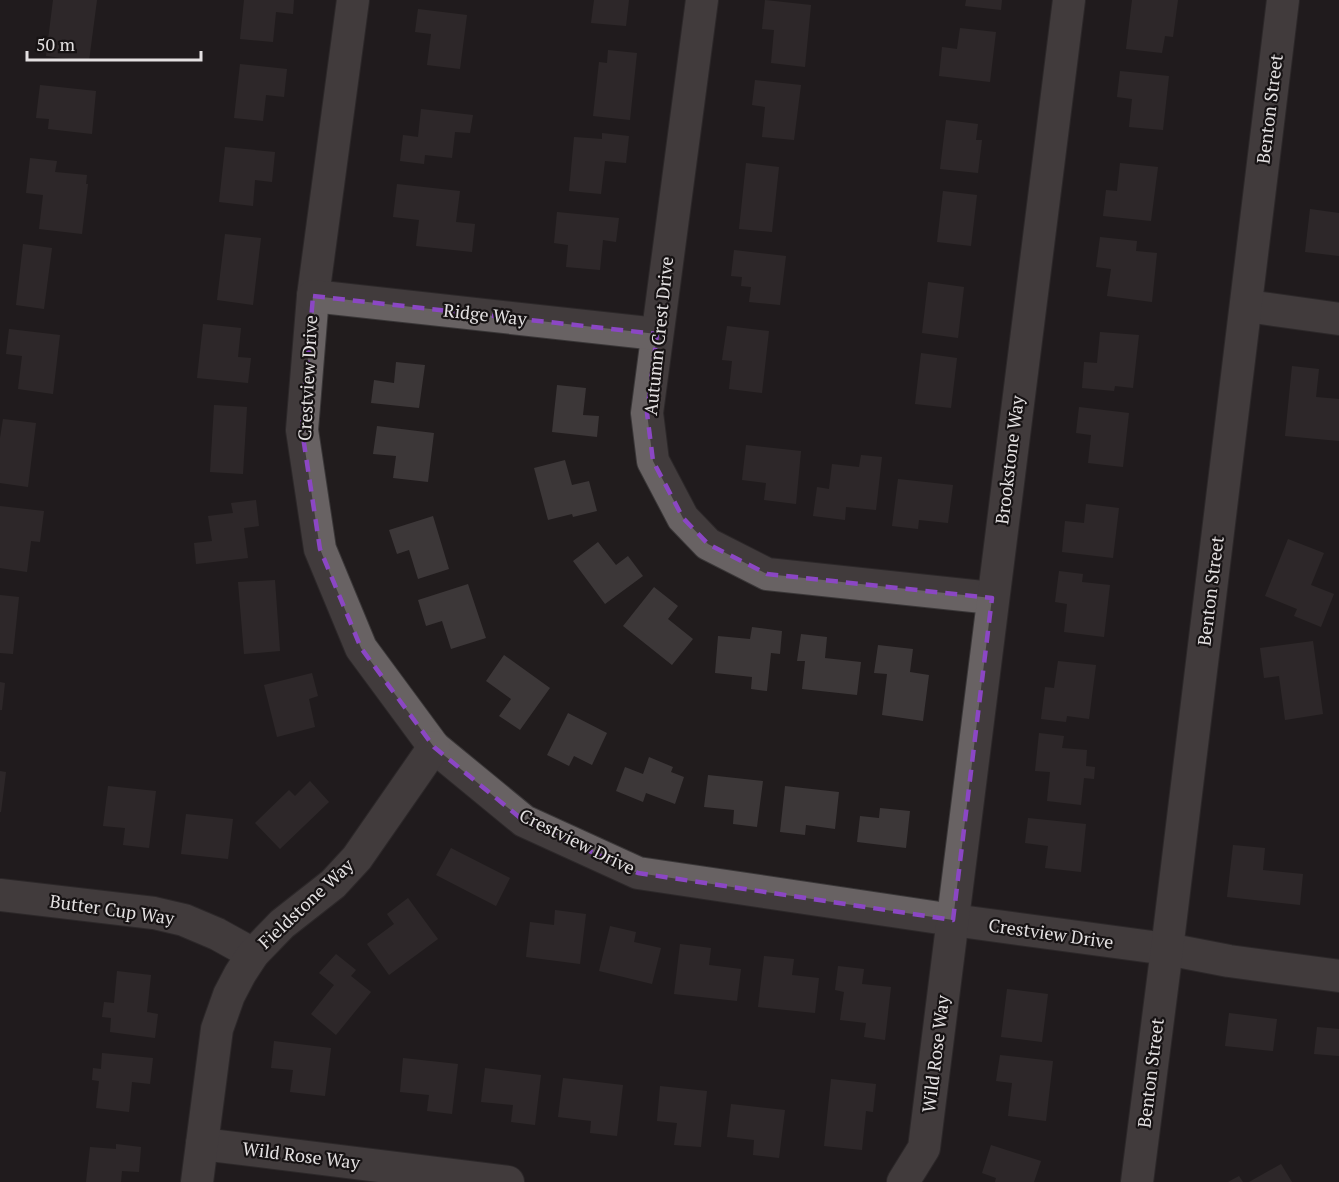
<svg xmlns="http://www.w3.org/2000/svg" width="1339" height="1182" font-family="'PT Serif',serif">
	<rect width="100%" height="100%" fill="#211c1d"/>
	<g fill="#3c3738">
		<polygon points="53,0 97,0 89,61 46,56"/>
		<polygon points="244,0 294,0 293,14 276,12 273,42 240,39"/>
		<polygon points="594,0 629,0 626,26 591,23"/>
		<polygon points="765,0 811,5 805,67 771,63 774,30 762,29"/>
		<polygon points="966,0 1002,0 1001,10 965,6"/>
		<polygon points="1132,0 1178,0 1173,37 1165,36 1162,53 1126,49"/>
		<polygon points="418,9 467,15 460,69 427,65 431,34 415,32"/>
		<polygon points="960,28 996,32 990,82 939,76 942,47 957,49"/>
		<polygon points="608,50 637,53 630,120 593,116 599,62 607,63"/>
		<polygon points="240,64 287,69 284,97 266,95 263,121 234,118"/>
		<polygon points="1120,71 1169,76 1163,130 1129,127 1132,99 1117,97"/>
		<polygon points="755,80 801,85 794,140 762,137 765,107 752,105"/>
		<polygon points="40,85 96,91 92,134 48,129 49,119 36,118"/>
		<polygon points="421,109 473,115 470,133 455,132 452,158 425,155 424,164 400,161 403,135 418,137"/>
		<polygon points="946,120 978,124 976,140 982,140 978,173 940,169"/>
		<polygon points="602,133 629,136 626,163 605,161 601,194 569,191 574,137 602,139"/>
		<polygon points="225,147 275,152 272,182 255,180 253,206 219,202"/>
		<polygon points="30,158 57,161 55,172 87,175 86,184 88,184 82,234 39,229 43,195 26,193"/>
		<polygon points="746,163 779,167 772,232 739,229"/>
		<polygon points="1120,163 1158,167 1151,221 1103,216 1106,190 1117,191"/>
		<polygon points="397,184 460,191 456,222 475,224 472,252 416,246 419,220 393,217"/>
		<polygon points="943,191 977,195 971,246 937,242"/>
		<polygon points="1310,209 1339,213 1339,256 1305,252"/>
		<polygon points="557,212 619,218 616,242 603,240 600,270 566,267 568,245 554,243"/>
		<polygon points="225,234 261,238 253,305 217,300"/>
		<polygon points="1100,237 1137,241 1136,251 1157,253 1152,302 1107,296 1111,269 1096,267"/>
		<polygon points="23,244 52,248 44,309 16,305"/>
		<polygon points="734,250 786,256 780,305 749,302 751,287 741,286 742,277 731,276"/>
		<polygon points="928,282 964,287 958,338 922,333"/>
		<polygon points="203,324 241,328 238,357 251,358 248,383 197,378"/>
		<polygon points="727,326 769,331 762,393 729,389 732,361 722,360"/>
		<polygon points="9,329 60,335 53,394 18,389 22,356 6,354"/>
		<polygon points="1100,332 1139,335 1133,388 1115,386 1114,391 1082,388 1084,362 1097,363"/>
		<polygon points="921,353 957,358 951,408 915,404"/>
		<polygon points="396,362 425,365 419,408 371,403 374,380 394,383"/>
		<polygon points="1292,366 1319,369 1316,397 1339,399 1339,441 1285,436"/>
		<polygon points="557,385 586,388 583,415 599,416 597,437 552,432"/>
		<polygon points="214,405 247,407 243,474 210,472"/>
		<polygon points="1079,407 1129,413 1123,467 1088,463 1091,435 1076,433"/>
		<polygon points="3,419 36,423 28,487 0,483 0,438"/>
		<polygon points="377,426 434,433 428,482 393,478 396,456 373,454"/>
		<polygon points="746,445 801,451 796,504 764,500 766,483 742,480"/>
		<polygon points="861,455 882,457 876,510 846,507 845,520 813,516 817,487 829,489 832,464 859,467"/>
		<polygon points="565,460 572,485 589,481 597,511 573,517 572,514 548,520 534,468"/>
		<polygon points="898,479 953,485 948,523 919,520 918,529 892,526"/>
		<polygon points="256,500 259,526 244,528 248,558 196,564 194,543 212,541 208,516 233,513 231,503"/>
		<polygon points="1086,504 1119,508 1113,558 1062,552 1065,521 1084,523"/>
		<polygon points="0,506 44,511 40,542 31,541 27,572 0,568"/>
		<polygon points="433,516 449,569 418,579 409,550 397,554 389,530"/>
		<polygon points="1288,539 1324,553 1311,585 1334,594 1321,627 1294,616 1297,609 1265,596"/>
		<polygon points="598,542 616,565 628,556 643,576 605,604 573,561"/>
		<polygon points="1059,571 1083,574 1082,582 1110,585 1104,637 1064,632 1067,604 1055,602"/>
		<polygon points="275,580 280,651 244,654 238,582"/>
		<polygon points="468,584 486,638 451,649 442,621 426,626 418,600"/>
		<polygon points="654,587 678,606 668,619 693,639 672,665 623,626"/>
		<polygon points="0,595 19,597 13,654 0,653"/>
		<polygon points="752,627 782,631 780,654 771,653 767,691 751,689 752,677 715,673 718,636 750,639"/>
		<polygon points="801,634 827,637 825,658 861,662 857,695 802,689 805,661 797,661"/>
		<polygon points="1313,641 1323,714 1285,720 1279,676 1264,678 1260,648"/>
		<polygon points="878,645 913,649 910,672 929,675 923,721 882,715 887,674 874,673"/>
		<polygon points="504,655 550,688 520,730 499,716 511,699 486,681"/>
		<polygon points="1058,661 1096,665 1089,719 1067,716 1066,722 1041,719 1045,687 1054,688"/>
		<polygon points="312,673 318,696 309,699 315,727 277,737 264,685"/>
		<polygon points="0,682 5,683 2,710 0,710"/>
		<polygon points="568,713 607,733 592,765 574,756 569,766 547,755"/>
		<polygon points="1039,733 1064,736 1062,748 1087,750 1086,766 1095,767 1094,779 1084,778 1081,805 1047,801 1050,772 1035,771"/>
		<polygon points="649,757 673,767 671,772 684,777 675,804 646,793 643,802 616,791 625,767 643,774"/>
		<polygon points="0,771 6,772 1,812 0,812"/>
		<polygon points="708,775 763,781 757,827 733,824 734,810 704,807"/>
		<polygon points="310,781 329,802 280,849 255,823 289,790 295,796"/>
		<polygon points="108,786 156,791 149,848 123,845 125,828 103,826"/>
		<polygon points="785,786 839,792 835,829 806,825 805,835 780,832"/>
		<polygon points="880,808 910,811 906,848 857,842 860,816 879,818"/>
		<polygon points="186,814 233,819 228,859 181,854"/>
		<polygon points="1028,818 1086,824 1081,872 1045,868 1048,846 1025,843"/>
		<polygon points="1233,845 1265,848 1263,870 1303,874 1300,905 1227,897"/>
		<polygon points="451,848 510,878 496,906 436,875"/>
		<polygon points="408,898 438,939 389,975 367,944 394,924 387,914"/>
		<polygon points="555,910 586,914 580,964 526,957 530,922 554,925"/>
		<polygon points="610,926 636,932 634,942 661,948 652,984 599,971"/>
		<polygon points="680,944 711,948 709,965 741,969 737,1001 674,994"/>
		<polygon points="336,954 356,970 351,976 371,992 336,1035 311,1014 334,985 319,973"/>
		<polygon points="764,956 794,959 792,975 819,978 815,1013 758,1007"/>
		<polygon points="838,966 864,969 862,984 891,987 885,1040 864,1037 866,1023 840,1020 844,992 835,990"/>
		<polygon points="117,971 151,975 147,1012 158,1014 155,1038 110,1032 111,1018 102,1017 104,1002 114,1003"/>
		<polygon points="1007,989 1048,994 1042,1042 1001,1037"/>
		<polygon points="1229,1013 1277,1019 1273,1051 1225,1046"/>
		<polygon points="1317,1027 1339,1029 1339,1056 1314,1054"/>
		<polygon points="274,1041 331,1048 325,1096 290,1092 293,1070 271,1068"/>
		<polygon points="102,1053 153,1058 150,1084 132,1082 129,1112 96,1108 99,1081 92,1080 93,1068 101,1069"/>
		<polygon points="1000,1055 1053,1061 1046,1121 1008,1116 1012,1083 996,1081"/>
		<polygon points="403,1058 458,1064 452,1114 427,1111 429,1095 400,1092"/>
		<polygon points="485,1068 541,1075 535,1125 511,1122 513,1105 481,1102"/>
		<polygon points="563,1078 623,1085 617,1136 590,1133 591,1121 558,1117"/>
		<polygon points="831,1079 876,1084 873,1112 866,1111 862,1150 824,1146"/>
		<polygon points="660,1086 707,1091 701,1147 674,1145 677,1123 657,1121"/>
		<polygon points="731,1104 785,1110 779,1158 753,1155 754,1140 727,1137"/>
		<polygon points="116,1144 141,1147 139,1172 122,1171 121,1182 86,1182 90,1147 116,1149"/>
		<polygon points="991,1145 1041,1161 1034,1182 995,1182 996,1178 982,1173"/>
		<polygon points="1281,1164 1292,1182 1249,1182"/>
		<polygon points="1239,1176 1243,1182 1228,1182"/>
	</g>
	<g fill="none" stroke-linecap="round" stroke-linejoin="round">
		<g stroke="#3a3738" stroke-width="34">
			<g id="minor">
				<polyline points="353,0 313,296 302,430 320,549 361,648 434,747 524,821 638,873 953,920 1167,949 1229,961 1339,976"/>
				<polyline points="702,0 647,413 653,461 683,518 708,544 767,574 992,598"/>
				<polyline points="313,296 657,334"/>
				<polyline points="1247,306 1339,319"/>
				<polyline points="0,895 154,913 184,920 217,934 253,954"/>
				<polyline points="202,1144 508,1182"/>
				<polyline points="197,1182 217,1029 229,995 240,974 253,954 282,924 333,884 357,858 434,747"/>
				<polyline points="903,1182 924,1148 1069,0"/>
				<polyline points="1137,1182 1167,949 1283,0"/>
			</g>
		</g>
		<use href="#minor" stroke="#686263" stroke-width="32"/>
	</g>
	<path d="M0 0H1339V1182H0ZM313,296l344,38 -10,79 6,48 30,57 25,26 59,30 225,24 -39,322 -315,-47 -114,-52 -90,-74 -73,-99 -41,-99 -18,-119z" fill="#211c1d" fill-opacity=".55" fill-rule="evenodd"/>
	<path fill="none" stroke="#8b47c4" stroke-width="4.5" stroke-dasharray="12 8" stroke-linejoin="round" d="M313,296l344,38 -10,79 6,48 30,57 25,26 59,30 225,24 -39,322 -315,-47 -114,-52 -90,-74 -73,-99 -41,-99 -18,-119z"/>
	<g text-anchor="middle" stroke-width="4.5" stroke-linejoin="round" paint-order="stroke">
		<g font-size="18" fill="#e3e0e1" stroke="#171314">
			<text transform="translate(1270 109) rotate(-83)" y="6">Benton Street</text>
			<text transform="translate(485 315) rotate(6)" y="6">Ridge Way</text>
			<text transform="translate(659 336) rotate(-84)" y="6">Autumn Crest Drive</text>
			<text transform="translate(308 378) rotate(-87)" y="6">Crestview Drive</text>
			<text transform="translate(1010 460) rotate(-83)" y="6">Brookstone Way</text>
			<text transform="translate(1211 591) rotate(-83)" y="6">Benton Street</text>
			<text transform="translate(577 842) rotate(26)" y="6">Crestview Drive</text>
			<text transform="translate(306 904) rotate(-43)" y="6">Fieldstone Way</text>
			<text transform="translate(112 910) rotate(8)" y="6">Butter Cup Way</text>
			<text transform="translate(1051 934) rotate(8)" y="6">Crestview Drive</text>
			<text transform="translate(936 1054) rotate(-83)" y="6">Wild Rose Way</text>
			<text transform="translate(1151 1073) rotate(-83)" y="6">Benton Street</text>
			<text transform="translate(301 1156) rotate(7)" y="6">Wild Rose Way</text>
		</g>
	</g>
	<path d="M27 51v9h174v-9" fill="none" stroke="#e3e0e1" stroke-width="3"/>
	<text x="36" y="51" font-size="18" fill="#e3e0e1" stroke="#171314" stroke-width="4.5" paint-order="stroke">50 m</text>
</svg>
